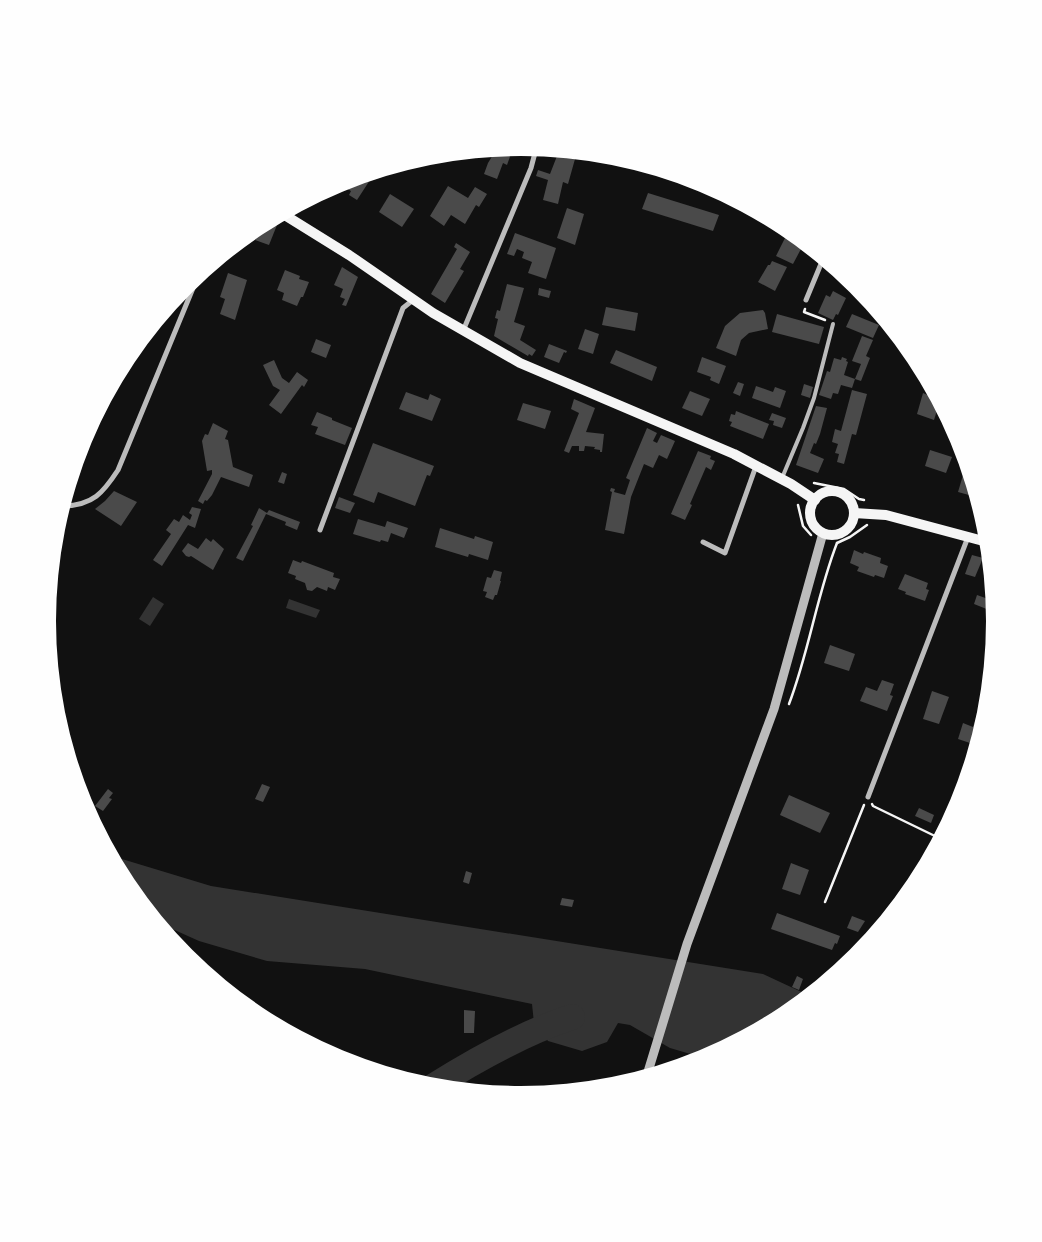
<svg xmlns="http://www.w3.org/2000/svg" width="1042" height="1242" font-family="'Work Sans',sans-serif">
	<rect width="100%" height="100%" fill="#111"/>
	<g fill="#333">
		<polygon points="153,597 164,604 150,626 139,619"/>
		<polygon points="289,599 320,610 316,618 286,608"/>
		<polygon points="112,856 211,886 763,974 808,995 784,1015 704,1058 670,1048 630,1025 618,1023 607,1042 582,1051 548,1041 534,1023 532,1004 365,969 267,961 199,941 159,923 127,884"/>
	</g>
	<g fill="none" stroke-linecap="round" stroke-linejoin="round">
		<path stroke="#333" stroke-width="26" d="M434,1086c43,-27 89,-53 138,-69"/>
	</g>
	<g fill="#4a4a4a">
		<polygon points="508,149 512,151 507,165 503,163 497,179 484,174 488,163 496,150"/>
		<polygon points="557,151 570,152 569,157 575,159 568,184 563,182 558,204 543,200 548,180 536,176 538,170 550,174 557,156 556,156"/>
		<polygon points="363,177 370,180 357,200 349,195 351,191 339,184"/>
		<polygon points="448,186 468,198 475,187 487,194 479,207 476,205 465,224 451,215 444,226 430,216"/>
		<polygon points="648,193 719,215 713,231 642,209"/>
		<polygon points="390,194 414,209 402,227 379,212"/>
		<polygon points="567,208 584,214 575,245 557,238"/>
		<polygon points="270,221 277,225 269,245 255,240 261,226"/>
		<polygon points="515,233 556,248 546,279 528,273 532,262 522,258 524,252 517,249 514,256 507,254"/>
		<polygon points="789,234 802,242 801,246 802,247 793,264 776,256 785,238 787,238"/>
		<polygon points="456,243 470,252 460,269 464,271 445,303 431,294 457,249 454,247"/>
		<polygon points="772,261 787,267 775,291 758,282 768,265 770,265"/>
		<polygon points="342,267 358,277 346,306 342,305 345,299 340,297 343,289 334,285"/>
		<polygon points="285,270 300,276 299,279 309,282 303,297 301,297 297,306 282,300 284,293 277,290"/>
		<polygon points="228,273 247,280 235,320 220,314 225,299 220,297"/>
		<polygon points="507,284 524,288 514,322 525,326 520,340 536,350 532,356 529,354 528,356 494,336 498,319 495,318 497,310 500,311"/>
		<polygon points="539,288 551,291 549,298 538,295"/>
		<polygon points="833,291 846,298 838,315 836,314 833,320 818,313 826,295 830,297"/>
		<polygon points="606,307 638,313 635,331 602,325"/>
		<polygon points="763,310 765,313 768,329 749,333 741,340 736,356 716,348 725,326 740,313"/>
		<polygon points="777,314 824,327 819,344 772,332"/>
		<polygon points="852,314 879,325 873,338 846,327"/>
		<polygon points="585,329 599,334 593,354 578,349"/>
		<polygon points="862,336 873,340 866,356 870,358 861,381 855,379 861,364 852,361"/>
		<polygon points="316,339 331,345 326,358 311,352"/>
		<polygon points="549,344 567,351 566,353 564,352 559,363 544,357"/>
		<polygon points="616,350 657,367 652,381 610,363"/>
		<polygon points="702,357 726,366 719,384 710,380 711,377 697,372"/>
		<polygon points="842,357 847,359 846,361 848,362 844,375 855,379 852,388 841,385 838,394 833,393 831,399 819,395 827,371 830,372 834,358 841,360"/>
		<polygon points="274,360 282,378 289,383 297,372 308,380 304,387 302,385 281,414 269,405 280,390 273,386 263,365"/>
		<polygon points="738,382 744,384 740,396 733,393"/>
		<polygon points="804,384 813,387 810,398 801,395"/>
		<polygon points="756,386 773,392 775,387 786,391 780,408 752,398"/>
		<polygon points="852,390 867,394 856,435 852,434 844,464 837,462 839,454 835,453 838,444 832,442 835,429 841,431"/>
		<polygon points="932,390 939,404 934,420 917,414 923,393 930,396"/>
		<polygon points="690,391 710,399 702,416 682,408"/>
		<polygon points="406,392 428,400 430,394 441,399 432,421 399,409"/>
		<polygon points="574,399 595,408 586,432 604,434 602,452 600,452 600,450 594,449 595,447 585,446 584,451 579,451 579,446 572,446 569,453 564,451 579,413 571,409"/>
		<polygon points="523,403 551,411 545,429 517,420"/>
		<polygon points="816,406 827,408 820,434 816,444 814,443 810,453 824,459 818,473 796,465"/>
		<polygon points="736,411 769,424 763,439 730,426 732,422 729,421 731,414 735,415"/>
		<polygon points="317,412 332,418 332,420 352,428 345,445 315,434 318,427 311,425"/>
		<polygon points="772,413 786,418 782,428 773,425 774,421 769,420"/>
		<polygon points="213,423 228,431 225,439 228,440 233,467 253,475 249,487 221,477 212,495 207,501 205,500 203,504 198,501 212,474 212,470 207,471 202,441 205,434 208,435"/>
		<polygon points="647,428 657,433 653,441 657,443 661,435 675,441 667,459 659,455 653,468 644,464 631,497 624,534 605,530 612,492 610,491 611,488 615,489 614,492 625,495 630,480 626,478"/>
		<polygon points="373,443 434,466 430,476 427,475 415,506 378,492 374,503 353,495"/>
		<polygon points="930,450 952,457 946,473 925,466"/>
		<polygon points="698,451 711,456 710,459 715,461 711,470 706,467 690,504 692,505 685,520 671,514"/>
		<polygon points="966,465 974,491 976,497 958,492"/>
		<polygon points="282,472 287,474 284,484 278,482"/>
		<polygon points="114,491 137,502 121,526 95,509 105,501"/>
		<polygon points="339,497 355,503 350,513 335,508"/>
		<polygon points="192,507 201,509 195,528 188,525 162,566 153,560 171,534 166,530 174,519 179,522 183,515 190,520 192,515 189,513"/>
		<polygon points="259,508 267,513 269,510 300,522 297,530 285,525 286,522 266,514 243,561 236,558 253,526 251,525"/>
		<polygon points="358,519 385,527 387,521 408,528 404,538 391,533 388,542 381,540 380,542 353,534"/>
		<polygon points="440,528 474,539 475,536 493,542 488,560 469,554 468,557 435,547"/>
		<polygon points="206,538 211,542 213,539 224,549 213,570 191,556 189,557 186,556 182,551 188,543 198,549"/>
		<polygon points="854,550 863,554 864,552 881,558 880,563 888,566 884,578 875,575 874,577 857,571 859,567 850,563"/>
		<polygon points="972,555 983,558 975,577 965,574"/>
		<polygon points="293,560 301,563 302,561 334,573 333,577 340,579 335,590 328,587 327,591 317,587 312,591 307,590 305,583 295,579 296,576 288,573"/>
		<polygon points="494,570 502,572 500,581 501,581 497,595 495,595 493,600 485,597 487,592 483,591 487,577 491,578"/>
		<polygon points="905,574 928,583 926,589 929,590 925,601 905,594 906,592 898,589"/>
		<polygon points="977,595 991,600 992,597 994,612 974,604"/>
		<polygon points="830,645 855,654 849,671 824,663"/>
		<polygon points="882,680 894,684 890,695 893,696 887,711 860,701 866,687 877,691"/>
		<polygon points="985,690 988,690 985,714 976,745 958,739 963,723 973,727"/>
		<polygon points="932,691 949,697 939,724 923,719"/>
		<polygon points="262,784 270,787 263,802 255,799"/>
		<polygon points="108,789 113,793 109,798 112,799 103,811 95,806"/>
		<polygon points="789,795 830,813 820,833 780,815"/>
		<polygon points="919,808 934,815 931,823 915,816"/>
		<polygon points="791,863 809,870 800,895 782,889"/>
		<polygon points="466,871 472,873 469,884 463,882"/>
		<polygon points="562,898 574,900 572,907 560,905"/>
		<polygon points="777,913 840,936 837,944 835,943 832,950 771,929"/>
		<polygon points="852,916 865,921 858,932 847,928"/>
		<polygon points="797,976 803,979 799,990 792,987"/>
		<polygon points="464,1010 475,1011 474,1033 464,1033"/>
	</g>
	<g fill="none" stroke-linecap="round" stroke-linejoin="round">
		<g stroke="#f5f5f5" stroke-width="2.5">
			<polyline points="805,309 804,312 825,320"/>
			<polyline points="814,483 844,489 859,499 864,500"/>
			<polyline points="798,505 803,526 811,535"/>
			<polyline points="837,543 850,537 867,525"/>
			<path d="M789,704c20,-52 28,-110 48,-161"/>
			<polyline points="872,804 873,806 939,838"/>
			<polyline points="825,902 864,805"/>
		</g>
		<polyline stroke="#bcbcbc" stroke-width="4" points="782,478 803,428 814,398 833,324"/>
		<g stroke="#bcbcbc" stroke-width="5">
			<polyline points="806,300 823,259"/>
			<polyline points="463,331 531,168 536,149"/>
			<path d="M64,506c29,-1 39,-13 54,-36l80,-194"/>
			<polyline points="320,530 403,308 413,300"/>
			<polyline points="703,542 725,553 756,466"/>
			<polyline points="868,797 968,537"/>
		</g>
		<polyline stroke="#bcbcbc" stroke-width="9" points="647,1075 687,944 774,709 823,533"/>
		<g stroke="#f5f5f5" stroke-width="10">
			<polyline points="283,214 349,255 433,313 520,363 734,454 791,484 815,500"/>
			<circle cx="832" cy="513" r="22"/>
			<polyline points="854,513 886,515 987,542"/>
		</g>
	</g>
	<path d="M0 0H1042V1242H0ZM56 621a465 465 0 1 1 930 0a465 465 0 1 1-930 0Z" fill="#fefefe" fill-rule="evenodd"/>
</svg>
